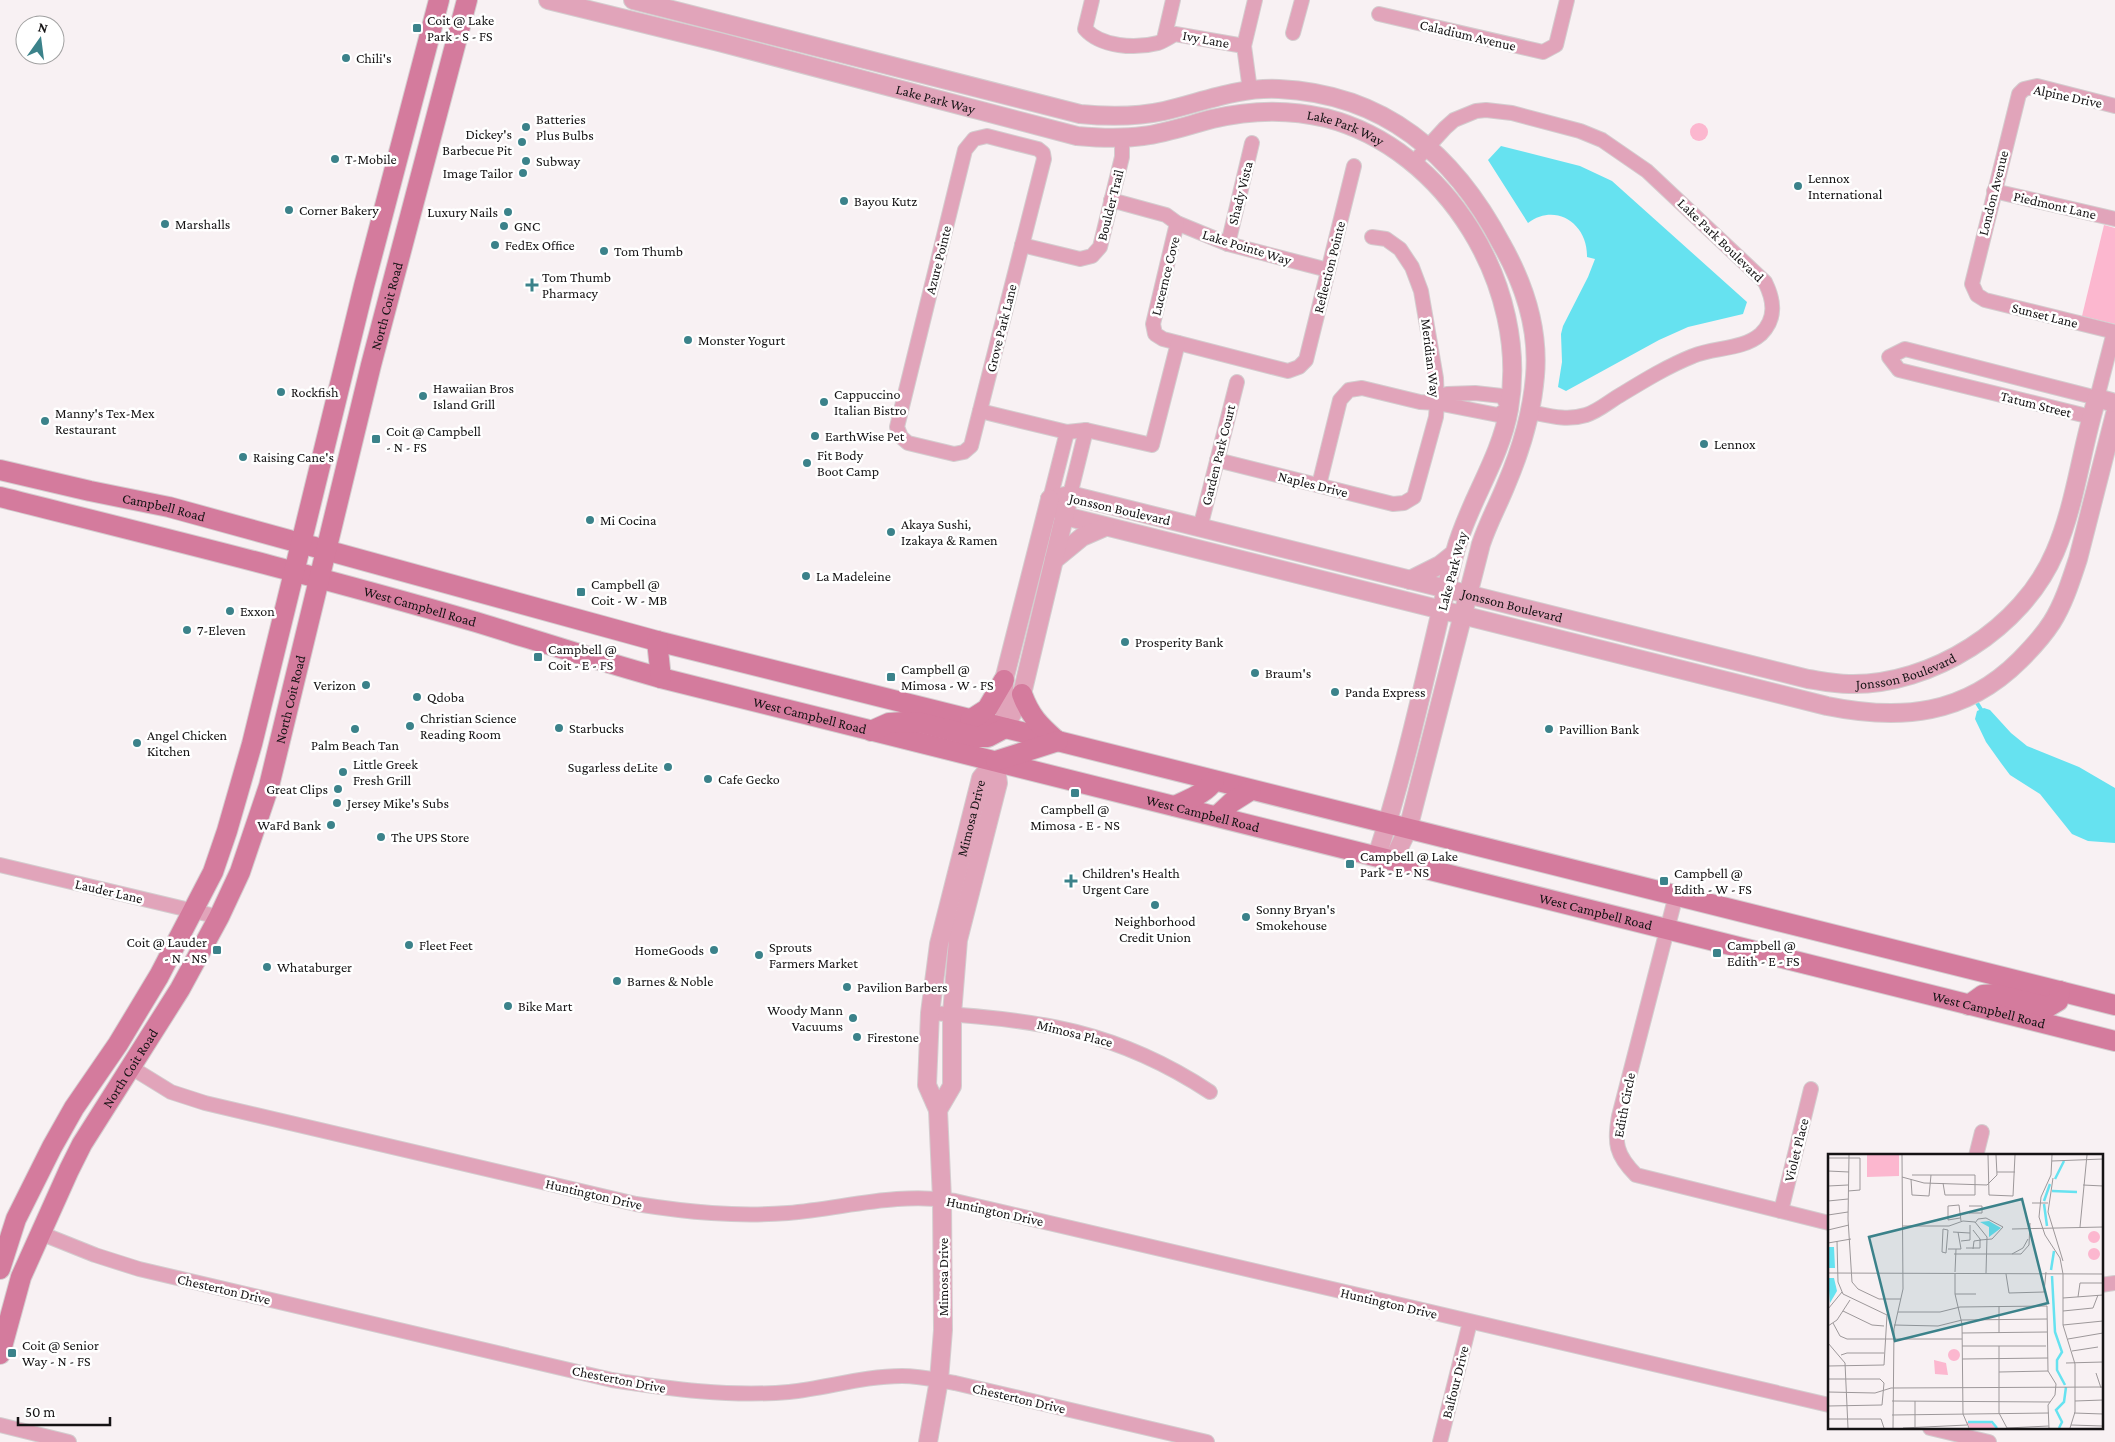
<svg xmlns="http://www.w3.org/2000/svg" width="2115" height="1442" font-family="'Crimson Pro',serif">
	<rect width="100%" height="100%" fill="#f8f1f3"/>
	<g fill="#fcb7cf">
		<circle cx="1699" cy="132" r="9"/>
		<polygon points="2104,225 2115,228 2115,324 2082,316"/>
	</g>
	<g fill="#66e2f0">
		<path d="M1501,146l79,20 32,15 135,121 -4,12 -55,13 -29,13 -93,51 -8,-4 4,-25 -1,-28 2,-8 25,-49 7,-18 -8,-2c1,-33 -31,-55 -59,-34l-40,-63z"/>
		<polygon points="1984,708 1990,710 2011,733 2027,746 2079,767 2115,788 2115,843 2088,841 2072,834 2040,794 2010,775 2001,763 1986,742 1975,719 1977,711"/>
	</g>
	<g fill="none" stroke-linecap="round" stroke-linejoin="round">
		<polyline stroke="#66e2f0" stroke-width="4" points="1977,703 1982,711"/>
		<g stroke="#d4cdcf" stroke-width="16">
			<g id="minor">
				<path d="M1092,0l-7,29c16,18 50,20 73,14 6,-2 12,-6 17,-9l69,12"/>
				<polyline points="1379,14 1543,52 1556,45 1567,0"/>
				<polyline points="1293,33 1302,0"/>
				<polyline points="1164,39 1173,0"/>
				<polyline points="1250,90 1244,46 1255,0"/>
				<polyline points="2115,106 2037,86 2024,89 2019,94 1972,284 1977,295 1985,300 2115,332"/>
				<polygon points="987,136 1038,149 1043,153 1044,159 971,446 964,452 954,454 908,443 901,437 897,427 965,150 974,139"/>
				<path d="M1413,163l32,-35 9,-8 22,-9 10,-1 26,3 68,18 22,9 45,31 118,111c9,18 12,36 -4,52 -18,16 -47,13 -68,22 -25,10 -48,24 -71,38 -11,6 -23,17 -36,21 -19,6 -36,1 -56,-3"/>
				<polyline points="1994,191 2115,219"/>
				<polyline points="1111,200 1166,215 1177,223 1228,244 1328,270"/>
				<polyline points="1177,223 1153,324 1155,334 1163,339 1288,371 1299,367 1306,360 1354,166"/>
				<polyline points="1228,244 1252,143"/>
				<polyline points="1022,245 1080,259 1092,256 1100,247 1122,157 1122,138"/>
				<polyline points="980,411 1067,432 1086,430 1152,445 1178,343"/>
				<polyline points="2091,417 1899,370 1889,357 1905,349 2097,398 2114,332"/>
				<polyline points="1217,460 1393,504 1404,503 1414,497 1436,417 1437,403 1436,378 1421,291 1412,267 1400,249 1386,239 1372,237"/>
				<polyline points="1319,485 1340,400 1349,390 1362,388 1420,402 1437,403 1498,415 1509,408 1502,396 1475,393 1447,394 1437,403"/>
				<polyline points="1070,495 1086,430"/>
				<polyline points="1050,499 1067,432"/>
				<polyline points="1200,528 1237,382"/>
				<polyline points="0,865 219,917"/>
				<path d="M1676,895l-57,221c-5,27 -3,39 17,59l193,48"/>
				<path d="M930,1013c107,6 188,18 280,79"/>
				<path d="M132,1068l39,24 34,11 431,101c51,8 100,13 152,9 58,-5 108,-21 167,-12l874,204"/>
				<polyline points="1976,1156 1982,1132"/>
				<polyline points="1781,1211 1811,1089"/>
				<path d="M40,1233l55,22 44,14 473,111c58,9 118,17 177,12 38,-4 75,-16 113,-16 18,0 35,4 53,7l252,59"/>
				<polyline points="2101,1285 2115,1283"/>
				<polyline points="0,1425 69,1442"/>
				<polyline points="1930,1428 1989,1442"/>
				<polyline points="1440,1442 1470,1322"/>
			</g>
		</g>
		<g stroke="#d4cdcf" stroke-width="20">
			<g id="tertiary">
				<path id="s1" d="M548,0l171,42 358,94c22,2 44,3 66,0 24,-3 46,-11 69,-17 38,-9 77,-10 114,-1 121,31 204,170 183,291 -9,51 -41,94 -54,143 -25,102 -46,205 -78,304"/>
				<path d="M633,0l447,114c29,3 56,3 84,-3 39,-9 74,-24 115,-22 106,5 175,65 223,156 22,39 37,85 33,131 -3,37 -14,74 -29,109 -8,20 -18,38 -25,59l-73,285 -15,31"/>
				<path d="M1050,499l15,17 762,190c74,15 138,9 193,-46 12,-12 23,-24 32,-38 12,-19 19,-42 26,-63l37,-145"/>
				<path id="s2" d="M1050,499l20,-4 738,184c13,2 27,5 41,5 82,2 174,-56 206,-132 21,-49 26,-103 42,-154l18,5"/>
				<polyline points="1054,560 1082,537 1105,527"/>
				<polyline points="1410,580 1440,565 1455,553"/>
				<polyline points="1005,727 1004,680 1050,499"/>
				<polyline points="1005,728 1022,694 1067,505"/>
				<polyline points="938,1110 952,1086 952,1014 958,940 998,783 995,761"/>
				<path id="s3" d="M928,1442l11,-62 4,-50 -1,-131 -4,-89 -11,-25 3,-72 9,-69 42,-166 14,-17"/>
			</g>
		</g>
		<g stroke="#d4cdcf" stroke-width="22">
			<g id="secondary">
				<path id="s4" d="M0,470l90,21 79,16 488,134 1458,364"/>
				<path id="s5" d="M0,497c159,40 319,79 476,125 62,19 123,39 185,56l1454,363"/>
				<polyline points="657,641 661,678"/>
				<path d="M1022,694c8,22 17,31 34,46"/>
				<polyline points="970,720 987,709 1004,680"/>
				<polyline points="871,731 889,723 904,722 922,723 977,737 988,737 1005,728"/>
				<polyline points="996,761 1058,741"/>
				<path d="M1175,806c14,-7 30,-12 39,-25"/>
				<polyline points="1217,816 1232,802 1251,790"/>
				<polyline points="1969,1005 1983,995 1995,994 2048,1007 2058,1001 2060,991"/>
				<polyline points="0,1269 16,1219 52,1147 74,1108 118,1044 159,976 213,872 227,831 252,744 364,286 439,0"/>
				<path id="s6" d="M0,1354l21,-77 48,-107 13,-26 98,-155 39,-72 21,-45 29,-86 102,-421 96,-365"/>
			</g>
		</g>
		<use href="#minor" stroke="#e1a4ba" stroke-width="14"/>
		<use href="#tertiary" stroke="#e1a4ba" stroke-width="18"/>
		<use href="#secondary" stroke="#d47b9d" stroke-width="20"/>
	</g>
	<g fill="#3b828a" stroke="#fff" stroke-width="2">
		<rect x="412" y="23" width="10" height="10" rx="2.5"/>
		<circle cx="346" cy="58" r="5"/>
		<circle cx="526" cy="127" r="5"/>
		<circle cx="522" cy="142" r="5"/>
		<circle cx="335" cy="159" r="5"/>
		<circle cx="526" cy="161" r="5"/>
		<circle cx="523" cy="173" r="5"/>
		<circle cx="1798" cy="186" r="5"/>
		<circle cx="844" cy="201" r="5"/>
		<circle cx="289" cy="210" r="5"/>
		<circle cx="508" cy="212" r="5"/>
		<circle cx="165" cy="224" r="5"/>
		<circle cx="504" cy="226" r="5"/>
		<circle cx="495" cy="245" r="5"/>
		<circle cx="604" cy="251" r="5"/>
		<path d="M529.5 277.5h5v5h5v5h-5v5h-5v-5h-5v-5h5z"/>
		<circle cx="688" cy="340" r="5"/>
		<circle cx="281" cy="392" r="5"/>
		<circle cx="423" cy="396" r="5"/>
		<circle cx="824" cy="402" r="5"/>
		<circle cx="45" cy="421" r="5"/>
		<circle cx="815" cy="436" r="5"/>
		<rect x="371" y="434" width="10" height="10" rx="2.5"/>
		<circle cx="1704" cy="444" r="5"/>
		<circle cx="243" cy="457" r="5"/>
		<circle cx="807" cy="463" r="5"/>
		<circle cx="590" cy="520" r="5"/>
		<circle cx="891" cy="532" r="5"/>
		<circle cx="806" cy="576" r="5"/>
		<rect x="576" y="587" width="10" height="10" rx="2.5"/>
		<circle cx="230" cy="611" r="5"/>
		<circle cx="187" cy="630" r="5"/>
		<circle cx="1125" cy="642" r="5"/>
		<rect x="533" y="652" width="10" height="10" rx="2.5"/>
		<circle cx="1255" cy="673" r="5"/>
		<rect x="886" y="672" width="10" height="10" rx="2.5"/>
		<circle cx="366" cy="685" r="5"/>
		<circle cx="1335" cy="692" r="5"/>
		<circle cx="417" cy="697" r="5"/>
		<circle cx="410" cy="726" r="5"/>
		<circle cx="559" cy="728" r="5"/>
		<circle cx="355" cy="729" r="5"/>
		<circle cx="1549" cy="729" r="5"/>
		<circle cx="137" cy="743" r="5"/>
		<circle cx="668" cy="767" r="5"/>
		<circle cx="343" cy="772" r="5"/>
		<circle cx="708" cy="779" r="5"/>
		<circle cx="338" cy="789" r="5"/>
		<rect x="1070" y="788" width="10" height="10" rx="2.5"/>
		<circle cx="337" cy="803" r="5"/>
		<circle cx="331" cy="825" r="5"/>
		<circle cx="381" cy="837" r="5"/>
		<rect x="1345" y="859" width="10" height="10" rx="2.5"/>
		<path d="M1068.5 873.5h5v5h5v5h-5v5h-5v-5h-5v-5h5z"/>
		<rect x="1659" y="876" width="10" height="10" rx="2.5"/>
		<circle cx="1155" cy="905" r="5"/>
		<circle cx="1246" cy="917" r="5"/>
		<circle cx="409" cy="945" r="5"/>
		<rect x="212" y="945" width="10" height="10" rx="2.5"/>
		<circle cx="714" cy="950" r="5"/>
		<rect x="1712" y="948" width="10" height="10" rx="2.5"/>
		<circle cx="759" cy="955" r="5"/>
		<circle cx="267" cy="967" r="5"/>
		<circle cx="617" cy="981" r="5"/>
		<circle cx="847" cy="987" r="5"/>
		<circle cx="508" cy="1006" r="5"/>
		<circle cx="853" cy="1018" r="5"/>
		<circle cx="857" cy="1037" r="5"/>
		<rect x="7" y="1348" width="10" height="10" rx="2.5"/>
	</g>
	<g text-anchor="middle" stroke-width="5" stroke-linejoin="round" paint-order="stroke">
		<g font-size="14" fill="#151314" stroke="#fff" text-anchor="start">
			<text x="427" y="25">Coit @ Lake<tspan x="427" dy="16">Park - S - FS</tspan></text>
			<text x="356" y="63">Chili's</text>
			<text x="536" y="124">Batteries<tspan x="536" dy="16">Plus Bulbs</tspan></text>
			<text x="512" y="139" text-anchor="end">Dickey's<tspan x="512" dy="16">Barbecue Pit</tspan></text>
			<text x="345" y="164">T-Mobile</text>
			<text x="536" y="166">Subway</text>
			<text x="513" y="178" text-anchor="end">Image Tailor</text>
			<text x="1808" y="183">Lennox<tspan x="1808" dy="16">International</tspan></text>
			<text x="854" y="206">Bayou Kutz</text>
			<text x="299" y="215">Corner Bakery</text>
			<text x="498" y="217" text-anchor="end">Luxury Nails</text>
			<text x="175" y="229">Marshalls</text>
			<text x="514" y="231">GNC</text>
			<text x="505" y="250">FedEx Office</text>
			<text x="614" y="256">Tom Thumb</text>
			<text x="542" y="282">Tom Thumb<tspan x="542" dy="16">Pharmacy</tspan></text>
			<text x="698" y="345">Monster Yogurt</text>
			<text x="433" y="393">Hawaiian Bros<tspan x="433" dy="16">Island Grill</tspan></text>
			<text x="291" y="397">Rockfish</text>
			<text x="834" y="399">Cappuccino<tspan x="834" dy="16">Italian Bistro</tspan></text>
			<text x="55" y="418">Manny's Tex-Mex<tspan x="55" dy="16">Restaurant</tspan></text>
			<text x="386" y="436">Coit @ Campbell<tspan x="386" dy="16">- N - FS</tspan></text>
			<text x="825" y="441">EarthWise Pet</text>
			<text x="1714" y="449">Lennox</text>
			<text x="817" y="460">Fit Body<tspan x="817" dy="16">Boot Camp</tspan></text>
			<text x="253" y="462">Raising Cane's</text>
			<text x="600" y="525">Mi Cocina</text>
			<text x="901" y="529">Akaya Sushi,<tspan x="901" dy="16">Izakaya &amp; Ramen</tspan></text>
			<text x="816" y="581">La Madeleine</text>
			<text x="591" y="589">Campbell @<tspan x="591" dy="16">Coit - W - MB</tspan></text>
			<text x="240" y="616">Exxon</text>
			<text x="197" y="635">7-Eleven</text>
			<text x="1135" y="647">Prosperity Bank</text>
			<text x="548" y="654">Campbell @<tspan x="548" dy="16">Coit - E - FS</tspan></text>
			<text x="901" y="674">Campbell @<tspan x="901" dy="16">Mimosa - W - FS</tspan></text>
			<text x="1265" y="678">Braum's</text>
			<text x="356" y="690" text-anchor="end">Verizon</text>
			<text x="1345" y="697">Panda Express</text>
			<text x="427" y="702">Qdoba</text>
			<text x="420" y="723">Christian Science<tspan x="420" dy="16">Reading Room</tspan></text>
			<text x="569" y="733">Starbucks</text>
			<text x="1559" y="734">Pavillion Bank</text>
			<text x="147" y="740">Angel Chicken<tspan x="147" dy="16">Kitchen</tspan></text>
			<text x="355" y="750" text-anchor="middle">Palm Beach Tan</text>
			<text x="353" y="769">Little Greek<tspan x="353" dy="16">Fresh Grill</tspan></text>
			<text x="658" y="772" text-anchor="end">Sugarless deLite</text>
			<text x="718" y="784">Cafe Gecko</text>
			<text x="328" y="794" text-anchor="end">Great Clips</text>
			<text x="347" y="808">Jersey Mike's Subs</text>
			<text x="1075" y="814" text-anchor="middle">Campbell @<tspan x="1075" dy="16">Mimosa - E - NS</tspan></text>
			<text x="321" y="830" text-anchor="end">WaFd Bank</text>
			<text x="391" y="842">The UPS Store</text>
			<text x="1360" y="861">Campbell @ Lake<tspan x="1360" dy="16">Park - E - NS</tspan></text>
			<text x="1082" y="878">Children's Health<tspan x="1082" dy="16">Urgent Care</tspan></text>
			<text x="1674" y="878">Campbell @<tspan x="1674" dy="16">Edith - W - FS</tspan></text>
			<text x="1256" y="914">Sonny Bryan's<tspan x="1256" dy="16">Smokehouse</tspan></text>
			<text x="1155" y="926" text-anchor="middle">Neighborhood<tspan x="1155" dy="16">Credit Union</tspan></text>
			<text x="207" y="947" text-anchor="end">Coit @ Lauder<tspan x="207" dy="16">- N - NS</tspan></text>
			<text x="419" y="950">Fleet Feet</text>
			<text x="1727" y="950">Campbell @<tspan x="1727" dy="16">Edith - E - FS</tspan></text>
			<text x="769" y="952">Sprouts<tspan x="769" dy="16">Farmers Market</tspan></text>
			<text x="704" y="955" text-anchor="end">HomeGoods</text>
			<text x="277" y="972">Whataburger</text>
			<text x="627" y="986">Barnes &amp; Noble</text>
			<text x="857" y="992">Pavilion Barbers</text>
			<text x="518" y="1011">Bike Mart</text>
			<text x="843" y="1015" text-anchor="end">Woody Mann<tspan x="843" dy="16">Vacuums</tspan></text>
			<text x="867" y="1042">Firestone</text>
			<text x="22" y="1350">Coit @ Senior<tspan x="22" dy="16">Way - N - FS</tspan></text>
		</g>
		<g font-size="14" fill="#151314" stroke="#fff">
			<text transform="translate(1468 35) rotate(13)" y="5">Caladium Avenue</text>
			<text transform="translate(1206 39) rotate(10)" y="5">Ivy Lane</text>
			<text transform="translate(2068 96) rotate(12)" y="5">Alpine Drive</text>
			<text dy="5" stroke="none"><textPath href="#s1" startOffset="400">Lake Park Way</textPath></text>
			<text dy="5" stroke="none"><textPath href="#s1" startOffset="820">Lake Park Way</textPath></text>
			<text transform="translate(1240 193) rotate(-76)" y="5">Shady Vista</text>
			<text transform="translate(1993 193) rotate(-76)" y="5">London Avenue</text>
			<text transform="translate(1110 205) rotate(-76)" y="5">Boulder Trail</text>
			<text transform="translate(2055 205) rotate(13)" y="5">Piedmont Lane</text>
			<text transform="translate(1721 240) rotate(44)" y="5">Lake Park Boulevard</text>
			<text transform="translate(1247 247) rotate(17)" y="5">Lake Pointe Way</text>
			<text transform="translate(938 260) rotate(-76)" y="5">Azure Pointe</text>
			<text transform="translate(1329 267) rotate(-76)" y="5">Reflection Pointe</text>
			<text transform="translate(1165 276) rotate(-76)" y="5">Lucernce Cove</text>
			<text dy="5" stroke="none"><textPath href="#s6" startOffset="1126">North Coit Road</textPath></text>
			<text transform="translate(2045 315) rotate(14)" y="5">Sunset Lane</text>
			<text transform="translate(1001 328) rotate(-76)" y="5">Grove Park Lane</text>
			<text transform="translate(1431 358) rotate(83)" y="5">Meridian Way</text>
			<text transform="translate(2036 404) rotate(14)" y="5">Tatum Street</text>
			<text transform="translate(1218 455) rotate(-76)" y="5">Garden Park Court</text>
			<text transform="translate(1313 484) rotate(14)" y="5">Naples Drive</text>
			<text dy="5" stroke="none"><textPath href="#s4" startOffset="168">Campbell Road</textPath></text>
			<text transform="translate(1120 509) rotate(13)" y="5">Jonsson Boulevard</text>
			<text transform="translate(1452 571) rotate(-75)" y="5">Lake Park Way</text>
			<text dy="5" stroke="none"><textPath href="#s2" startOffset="476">Jonsson Boulevard</textPath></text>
			<text dy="5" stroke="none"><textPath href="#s5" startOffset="434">West Campbell Road</textPath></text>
			<text dy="5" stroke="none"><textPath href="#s2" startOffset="881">Jonsson Boulevard</textPath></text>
			<text dy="5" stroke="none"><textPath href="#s6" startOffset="721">North Coit Road</textPath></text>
			<text dy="5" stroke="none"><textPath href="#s5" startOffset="839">West Campbell Road</textPath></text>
			<text dy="5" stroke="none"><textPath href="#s5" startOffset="1244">West Campbell Road</textPath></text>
			<text dy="5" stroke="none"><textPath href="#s3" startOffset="632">Mimosa Drive</textPath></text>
			<text transform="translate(109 891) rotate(13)" y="5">Lauder Lane</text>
			<text dy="5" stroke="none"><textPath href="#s5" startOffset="1649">West Campbell Road</textPath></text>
			<text dy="5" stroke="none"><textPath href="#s5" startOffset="2054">West Campbell Road</textPath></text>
			<text transform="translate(1075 1033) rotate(14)" y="5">Mimosa Place</text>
			<text dy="5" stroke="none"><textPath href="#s6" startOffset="316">North Coit Road</textPath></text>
			<text transform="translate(1624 1105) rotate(-79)" y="5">Edith Circle</text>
			<text transform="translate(1796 1150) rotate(-76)" y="5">Violet Place</text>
			<text transform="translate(594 1194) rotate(13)" y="5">Huntington Drive</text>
			<text transform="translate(995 1211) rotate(12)" y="5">Huntington Drive</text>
			<text transform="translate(943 1277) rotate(-90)" y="5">Mimosa Drive</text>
			<text transform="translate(224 1289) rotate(13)" y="5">Chesterton Drive</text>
			<text transform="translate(1389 1303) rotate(13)" y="5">Huntington Drive</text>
			<text transform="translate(619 1379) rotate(11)" y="5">Chesterton Drive</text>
			<text transform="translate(1455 1382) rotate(-76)" y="5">Balfour Drive</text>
			<text transform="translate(1019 1398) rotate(13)" y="5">Chesterton Drive</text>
		</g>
	</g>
	<g transform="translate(1828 1154)">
		<rect width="275" height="275" fill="#f8f1f3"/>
		<path d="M39,1h32v21l-32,1zM260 83a6 6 0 1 1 12 0a6 6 0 1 1-12 0ZM260 100a6 6 0 1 1 12 0a6 6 0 1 1-12 0ZM120 201a6 6 0 1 1 12 0a6 6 0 1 1-12 0ZM106,206l12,3 2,12 -13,-1zM138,268h24l6,6h-26z" fill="#fcb7cf"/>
		<path d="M161,67l12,7 -12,9v-10l-9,-5zM0,93h6l1,21h-7zM0,124h6l3,13 -7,12z" fill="#66e2f0"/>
		<path fill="none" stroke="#66e2f0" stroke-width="2.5" d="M227,25l9,-18M224,37l25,1M216,47l6,-17M216,50l3,22M223,116l3,-19M224,122l3,56 7,20 -5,8v10l8,15M140,268h24l5,6M231,274l3,-6 -6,-12 8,-8 2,-15"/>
		<path fill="none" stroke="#9d989a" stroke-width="1" d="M21,1l-1,64 4,63 6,7 21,10h22M160,1l1,40 24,1 2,-41M224,1l-1,20 -10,22 -2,20 6,18 15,23 3,16M0,4h32v32l-12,1M224,7l51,-2M0,17l21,1M169,18h18M84,21h63v20h-30l-2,-12M74,23l22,6 63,2 10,-10 -1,-20M225,24l-5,34 15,49M83,25l1,16 17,1 2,-21M255,31l20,1M0,32l20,-1M0,47l20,-2M204,49h16M141,52h13v7h-13M0,61l20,-3M132,64l-12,2v-14l11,-1 2,16M147,69l3,-4 8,-1 17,9 -11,12 -12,1M74,72h47l14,-5 12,1 12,15 -1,36M252,73l7,-72M115,75l5,1 -2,23 -4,-1zM184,75l91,-2M0,76l21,-5M125,78l17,1M133,87l9,-1v-15M0,89l23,-4M138,94h14v-9l-7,-9M120,95h13l-3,-17M145,95l1,-8 7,-1M126,100h67l8,-9 1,-22M184,100l11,-6 5,-9M127,118l1,-23M0,119l275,1M127,120v20l7,30 1,90 6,14M178,120l3,19 35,-1 2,-20M235,120v51l12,39v48l-5,16M127,140h21M250,143l2,-14h23M235,144l40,-3M171,152v27M0,155l14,-17M15,157l29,14 12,1M235,157l30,-3 5,-13M70,158h42l20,-5 87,-1 1,65 8,13 -1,11 -7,10 1,23M5,169l7,13 7,3h115M66,171l44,1 24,-6 85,-1M235,171l40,-4M0,172l9,-6 13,-20M134,179l85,-1M240,185l35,-6M0,189l17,20 3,65M134,192h84M171,192v67l8,15M244,197l26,-4M13,201l6,-2h37M134,205l86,-1M238,209l37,-1M0,212l56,-1 3,-50 -44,-21 -5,-12 -1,-41M171,218l49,-1M268,219l5,15M0,225h52l4,4 -2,22 -54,1M0,238l47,1 16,-5 212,-1M64,247l158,1M247,247l28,-1M246,259l29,1M64,261l157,-2M0,265h53l3,9M243,271l32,1M65,274l1,-99 9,-40 -1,-134M75,274l64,-3M87,274v-27M179,274l42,-2"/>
		<path fill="#3b828a" fill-opacity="0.15" stroke="#3b828a" stroke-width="2.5" d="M194,45l26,104 -153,38 -26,-104z"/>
		<rect width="275" height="275" fill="none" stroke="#151314" stroke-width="2.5"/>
	</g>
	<g transform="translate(40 40) rotate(14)"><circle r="24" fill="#ffffff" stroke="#a1a1a1"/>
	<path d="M0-4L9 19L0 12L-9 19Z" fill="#3b828a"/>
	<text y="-8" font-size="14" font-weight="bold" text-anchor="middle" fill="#151314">N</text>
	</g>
	<path d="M18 1417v8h92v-8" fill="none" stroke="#151314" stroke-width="2.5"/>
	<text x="25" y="1417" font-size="15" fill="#151314" stroke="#ffffff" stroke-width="4" paint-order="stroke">50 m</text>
</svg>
